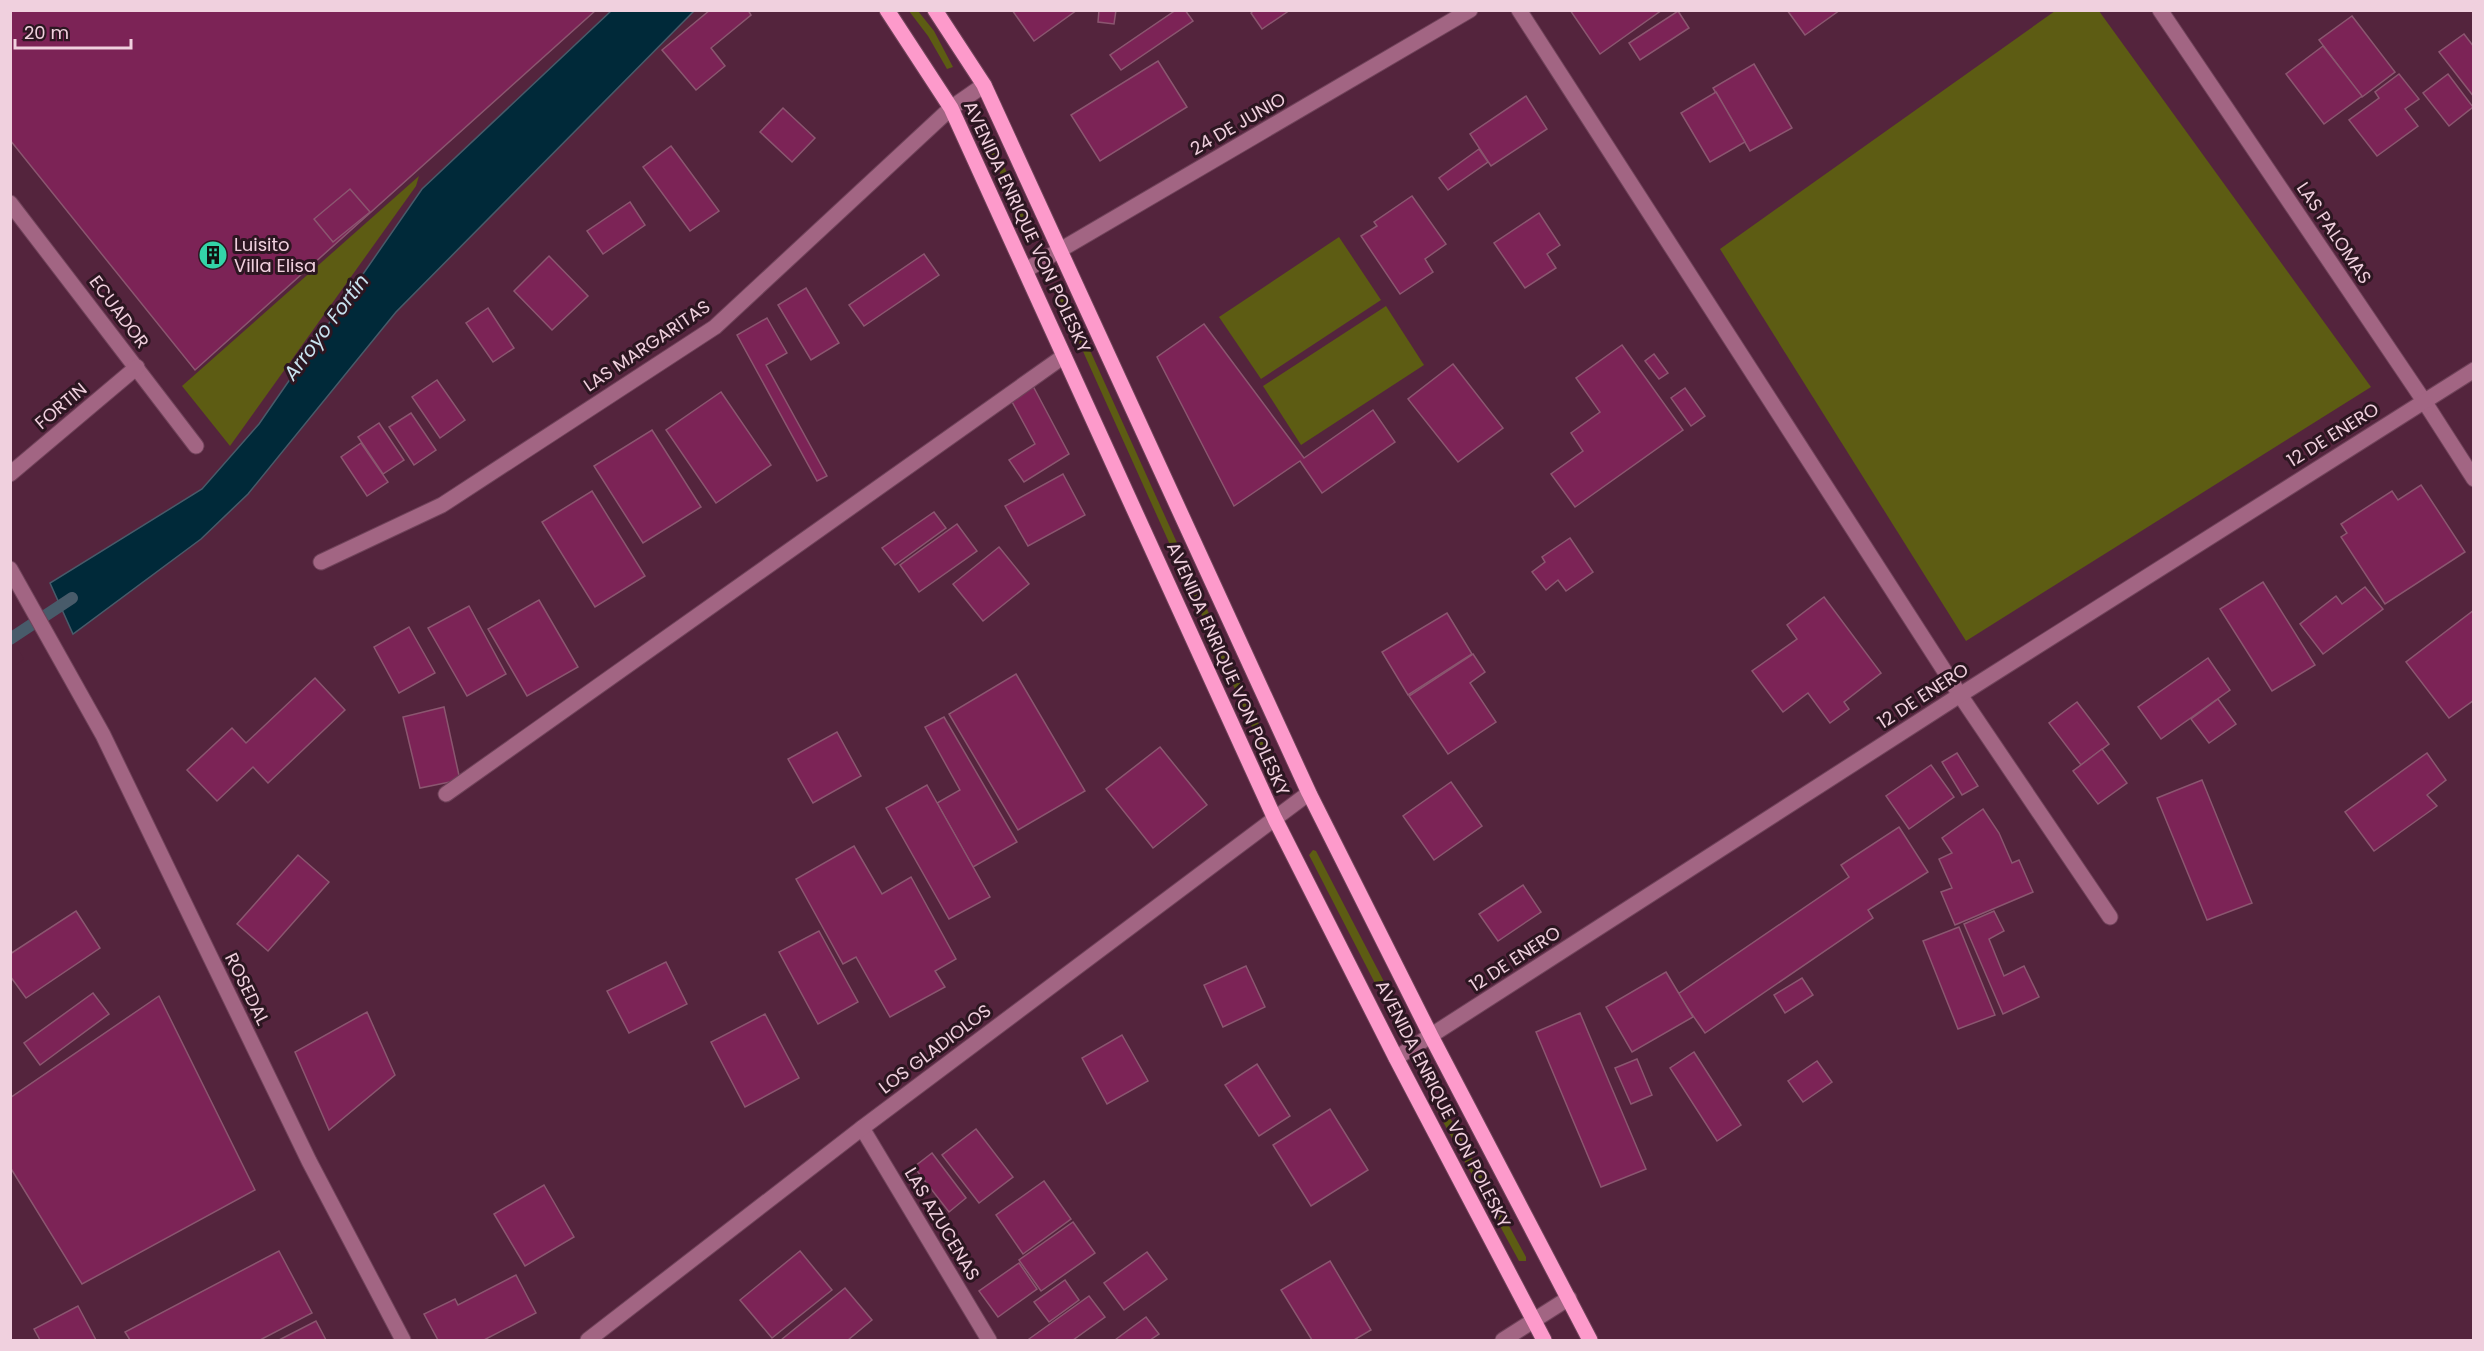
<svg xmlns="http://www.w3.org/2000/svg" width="2484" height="1351" font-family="Poppins,sans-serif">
	<rect width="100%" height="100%" fill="#54243d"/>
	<g fill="#5d5c13">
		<polygon points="909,11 918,11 934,31 953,67 947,69 928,36"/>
		<polygon points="2055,11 2099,11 2371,387 1966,641 1720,249"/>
		<polygon points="989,136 992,138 1027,219 1021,218 985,141"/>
		<polygon points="419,176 416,186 230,446 182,386"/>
		<polygon points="1339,237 1381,300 1261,379 1219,317"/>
		<polygon points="1063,293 1065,295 1277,764 1277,767 1270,767 1059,298"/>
		<polygon points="1386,306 1424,365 1301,445 1263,386"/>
		<polygon points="1313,850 1316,851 1404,1020 1400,1025 1396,1024 1309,855"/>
		<polygon points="1438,1102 1442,1103 1526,1257 1526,1261 1519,1261 1435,1107"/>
	</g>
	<polygon fill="#002939" stroke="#485b6a" stroke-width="1.5" points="611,11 694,11 396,312 248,494 201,539 73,634 50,583 202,489 259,424 422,189"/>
	<polygon fill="#54243d" points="10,636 24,659 16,665 11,655"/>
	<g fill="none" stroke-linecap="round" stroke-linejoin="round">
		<polyline stroke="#485b6a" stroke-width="12" points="10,639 72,598"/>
	</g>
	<g fill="#7c2356" stroke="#8b5670" stroke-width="1.5">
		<polygon points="10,10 596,10 195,370 10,140"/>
		<polygon points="710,10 748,10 751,15 711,48 725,66 696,90 662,50"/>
		<polygon points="1012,10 1077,10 1034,41"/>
		<polygon points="1099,10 1116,10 1114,24 1098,22"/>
		<polygon points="1176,10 1185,10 1193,21 1121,70 1110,55"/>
		<polygon points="1254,10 1290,10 1262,29 1251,13"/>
		<polygon points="1570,10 1662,10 1600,54"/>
		<polygon points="1787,10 1840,10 1805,35"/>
		<polygon points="1678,11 1689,28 1640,60 1629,43"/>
		<polygon points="2352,16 2395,72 2362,97 2319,40"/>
		<polygon points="2464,34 2474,47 2474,97 2439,52"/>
		<polygon points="2323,46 2362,96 2324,124 2286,74"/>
		<polygon points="1158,61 1187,107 1100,161 1071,115"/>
		<polygon points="1754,64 1792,128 1750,151 1713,88"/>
		<polygon points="2399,74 2419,99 2405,109 2418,126 2377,156 2349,120 2379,98 2375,92"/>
		<polygon points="2448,74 2473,107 2449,126 2423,93"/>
		<polygon points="1716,92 1745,142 1710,162 1681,113"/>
		<polygon points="1526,96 1547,129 1491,166 1470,134"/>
		<polygon points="783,108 815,138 792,162 760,132"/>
		<polygon points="671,146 719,211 690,231 643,167"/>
		<polygon points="1479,149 1488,162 1448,190 1439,178"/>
		<polygon points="350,189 370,212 333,242 314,219"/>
		<polygon points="1412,196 1446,244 1425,259 1433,272 1400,294 1361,236 1377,226 1374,222"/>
		<polygon points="630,202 645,225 603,254 587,231"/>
		<polygon points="1539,213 1560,245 1547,254 1556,268 1525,288 1494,243"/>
		<polygon points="924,254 939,275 864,326 849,305"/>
		<polygon points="549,256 588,296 552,330 514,291"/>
		<polygon points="806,288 839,343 811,360 778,305"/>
		<polygon points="488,308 514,348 493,362 466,323"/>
		<polygon points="767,318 787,353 766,365 827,476 817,481 737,335"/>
		<polygon points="1204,324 1304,458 1373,410 1395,442 1322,493 1300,461 1234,506 1157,357"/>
		<polygon points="1622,345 1683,430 1575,507 1551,474 1583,451 1571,433 1600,412 1576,378"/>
		<polygon points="1654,354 1668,373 1659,379 1645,361"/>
		<polygon points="1453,364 1503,428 1458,462 1408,399"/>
		<polygon points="437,380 465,420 440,438 412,397"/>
		<polygon points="1033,386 1069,454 1024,482 1009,460 1035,444 1010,398"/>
		<polygon points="1685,388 1705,416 1691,426 1671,398"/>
		<polygon points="721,392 771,465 716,503 666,430"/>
		<polygon points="411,413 436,450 414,465 389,427"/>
		<polygon points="379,423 404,460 383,474 358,437"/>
		<polygon points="652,430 701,507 643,543 594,466"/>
		<polygon points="361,443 388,482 367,496 341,457"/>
		<polygon points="1063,474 1085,515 1028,546 1005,506"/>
		<polygon points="2421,485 2465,552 2385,604 2341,537 2347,533 2341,524 2392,491 2398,500"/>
		<polygon points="592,491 645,576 595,607 542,522"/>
		<polygon points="934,512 946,528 895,565 882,548"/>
		<polygon points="957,524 977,551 919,592 900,565"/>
		<polygon points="1570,538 1593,572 1566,591 1558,580 1546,590 1532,572 1545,562 1542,557"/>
		<polygon points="999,547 1029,584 983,621 953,584"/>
		<polygon points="2263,582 2315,665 2272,691 2220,609"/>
		<polygon points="2365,587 2383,609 2323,654 2300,624 2336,596 2342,604"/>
		<polygon points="1824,597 1881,673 1844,702 1849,709 1830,723 1808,693 1783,712 1752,671 1797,639 1787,625"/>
		<polygon points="539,600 578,667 527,696 488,629"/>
		<polygon points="469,606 506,674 467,696 428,628"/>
		<polygon points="2474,610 2474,700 2449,718 2406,662"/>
		<polygon points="1447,613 1472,654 1408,695 1382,652"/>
		<polygon points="409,627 435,673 399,693 374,647"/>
		<polygon points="1473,654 1485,672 1470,683 1496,722 1448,754 1409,696"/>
		<polygon points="2208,658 2230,690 2161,739 2138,707"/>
		<polygon points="1016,674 1085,791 1018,830 949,714"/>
		<polygon points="315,678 345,710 268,783 253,767 217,801 187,770 232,728 246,743"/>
		<polygon points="2218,699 2236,724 2209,743 2191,719"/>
		<polygon points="2077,702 2109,744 2081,765 2049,723"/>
		<polygon points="444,707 460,780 420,788 403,717"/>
		<polygon points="944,717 1017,842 973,867 937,803 960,790 925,727"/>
		<polygon points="837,732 861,776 813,803 788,759"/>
		<polygon points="1160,747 1207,805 1153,848 1106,789"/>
		<polygon points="2102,749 2127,783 2098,804 2073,771"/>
		<polygon points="1957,753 1978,786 1962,795 1942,762"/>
		<polygon points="2427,753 2446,780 2427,795 2437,806 2374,851 2345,812"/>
		<polygon points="1931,765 1954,797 1909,829 1886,796"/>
		<polygon points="2202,780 2252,903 2207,920 2157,798"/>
		<polygon points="1451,782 1482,826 1434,860 1403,816"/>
		<polygon points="927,785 990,897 949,919 886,808"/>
		<polygon points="1983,809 1999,833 2012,863 2019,860 2033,892 1955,925 1941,892 1952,888 1939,859 1952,853 1942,838"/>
		<polygon points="1899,827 1928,872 1868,910 1873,918 1705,1033 1678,994 1849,877 1841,865"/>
		<polygon points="854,846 882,894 911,877 956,959 935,971 945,987 890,1017 856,957 843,964 796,879"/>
		<polygon points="298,855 329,882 268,951 237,924"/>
		<polygon points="1523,885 1541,912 1498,941 1479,914"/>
		<polygon points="76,911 100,948 26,998 10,976 10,954"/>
		<polygon points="1994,911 2004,931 1989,939 2004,976 2024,966 2039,997 2003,1014 1964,924"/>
		<polygon points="1959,927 1995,1015 1958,1029 1923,941"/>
		<polygon points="819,931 858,1002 818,1024 779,952"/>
		<polygon points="666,962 687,1004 629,1033 607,991"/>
		<polygon points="1246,966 1265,1007 1223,1027 1204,985"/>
		<polygon points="1666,972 1693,1017 1632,1052 1606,1007"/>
		<polygon points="1802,978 1813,995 1785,1013 1774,995"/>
		<polygon points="93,993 109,1014 40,1065 24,1043"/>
		<polygon points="159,996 255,1190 82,1284 10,1167 10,1098"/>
		<polygon points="367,1012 395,1075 329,1130 295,1052"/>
		<polygon points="1580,1013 1646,1169 1601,1187 1536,1032"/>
		<polygon points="765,1014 799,1078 745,1107 711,1042"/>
		<polygon points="1122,1035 1148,1081 1107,1104 1082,1058"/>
		<polygon points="1694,1052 1741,1125 1717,1141 1670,1068"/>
		<polygon points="1637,1059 1652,1095 1631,1104 1615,1068"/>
		<polygon points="1817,1061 1832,1082 1803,1102 1788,1081"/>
		<polygon points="1257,1064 1290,1116 1259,1136 1225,1085"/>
		<polygon points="1330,1109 1368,1170 1311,1206 1273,1145"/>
		<polygon points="976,1129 1013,1177 979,1203 942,1155"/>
		<polygon points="932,1153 966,1198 949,1212 914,1167"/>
		<polygon points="1044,1181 1071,1219 1023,1254 996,1215"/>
		<polygon points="544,1185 574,1237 525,1266 494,1214"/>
		<polygon points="1073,1222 1095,1253 1041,1291 1019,1260"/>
		<polygon points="279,1251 312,1313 260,1340 130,1340 125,1332"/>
		<polygon points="800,1251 832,1290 772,1338 740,1300"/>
		<polygon points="1147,1252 1167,1279 1124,1310 1104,1283"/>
		<polygon points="1330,1261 1371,1330 1354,1340 1312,1340 1281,1290"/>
		<polygon points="1019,1263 1037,1289 998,1317 979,1291"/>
		<polygon points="516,1275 536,1313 484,1340 438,1340 424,1314 455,1299 458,1305"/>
		<polygon points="1065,1280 1079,1300 1049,1322 1034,1302"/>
		<polygon points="845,1288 872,1320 848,1340 781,1340"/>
		<polygon points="1089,1296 1105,1317 1073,1340 1030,1340 1029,1339"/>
		<polygon points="78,1306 96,1340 40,1340 34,1329"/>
		<polygon points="1146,1317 1159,1334 1150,1340 1115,1340"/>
		<polygon points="316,1321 326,1340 279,1340"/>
	</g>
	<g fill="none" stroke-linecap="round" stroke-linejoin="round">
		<g stroke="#70435a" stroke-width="17">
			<g id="minor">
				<polyline points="1519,10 1960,695 2110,917"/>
				<polyline points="2160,10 2424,401 2474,479"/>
				<polyline points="10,203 196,446"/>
				<polyline points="1026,270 1470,10"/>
				<polyline points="10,474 137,367"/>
				<polyline points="321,562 442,505 715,327 951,108 984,85"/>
				<polyline points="10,569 103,735 309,1161 403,1340"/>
				<polyline points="446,794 1064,356"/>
				<polyline points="1396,1058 1960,695 2474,370"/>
				<polyline points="862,1128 989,1340"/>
				<polyline points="588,1340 862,1128 1309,793"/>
				<polyline points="1503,1340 1569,1298"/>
			</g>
		</g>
		<g stroke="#70435a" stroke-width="17">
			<g id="major">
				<polyline points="887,10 951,108 1275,819 1396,1058 1544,1340"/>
				<polyline points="935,10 984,85 1309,793 1431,1036 1590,1340"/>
			</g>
		</g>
		<use href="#minor" stroke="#a26583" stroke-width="15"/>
		<use href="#major" stroke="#fd9acb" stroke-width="15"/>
	</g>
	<defs>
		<g id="building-disc" transform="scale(1.5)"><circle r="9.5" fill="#33d4a8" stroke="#2c1621"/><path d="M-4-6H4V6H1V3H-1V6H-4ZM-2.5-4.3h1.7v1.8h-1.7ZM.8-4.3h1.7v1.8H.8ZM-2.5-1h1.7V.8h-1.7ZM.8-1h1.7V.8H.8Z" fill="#111"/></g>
	</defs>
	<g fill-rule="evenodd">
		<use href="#building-disc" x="213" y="255"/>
	</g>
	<g text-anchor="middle" stroke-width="6" stroke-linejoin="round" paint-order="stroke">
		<g font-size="18" fill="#f0d0de" stroke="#2c1621">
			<text transform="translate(1238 124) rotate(-30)" y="6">24 DE JUNIO</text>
			<text transform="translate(1027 227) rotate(65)" y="6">AVENIDA ENRIQUE VON POLESKY</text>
			<text transform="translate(2334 233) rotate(56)" y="6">LAS PALOMAS</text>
			<text transform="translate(119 312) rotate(53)" y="6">ECUADOR</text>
			<text transform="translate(647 346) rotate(-34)" y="6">LAS MARGARITAS</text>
			<text transform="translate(61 406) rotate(-40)" y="6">FORTIN</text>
			<text transform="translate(2333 435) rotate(-32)" y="6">12 DE ENERO</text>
			<text transform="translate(1228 669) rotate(66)" y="6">AVENIDA ENRIQUE VON POLESKY</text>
			<text transform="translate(1923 696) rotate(-33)" y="6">12 DE ENERO</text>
			<text transform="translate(1515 959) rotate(-33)" y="6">12 DE ENERO</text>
			<text transform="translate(247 989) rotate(64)" y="6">ROSEDAL</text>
			<text transform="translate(935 1049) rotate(-37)" y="6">LOS GLADIOLOS</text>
			<text transform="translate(1443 1104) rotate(63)" y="6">AVENIDA ENRIQUE VON POLESKY</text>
			<text transform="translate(942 1224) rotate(59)" y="6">LAS AZUCENAS</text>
		</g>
		<g font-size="18" fill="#f0d0de" stroke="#2c1621" text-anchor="start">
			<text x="234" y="251">Luisito<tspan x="234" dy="21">Villa Elisa</tspan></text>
		</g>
		<g font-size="20" font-style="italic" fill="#c9e3f0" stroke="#2c1621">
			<text transform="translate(326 327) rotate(-53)" y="7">Arroyo Fortín</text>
		</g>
	</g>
	<rect width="2484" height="1351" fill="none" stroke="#f0d0de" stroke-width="24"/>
	<path d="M15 39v9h116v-9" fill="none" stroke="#f0d0de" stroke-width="3"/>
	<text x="24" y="39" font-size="18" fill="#f0d0de" stroke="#2c1621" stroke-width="4.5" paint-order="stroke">20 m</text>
</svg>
